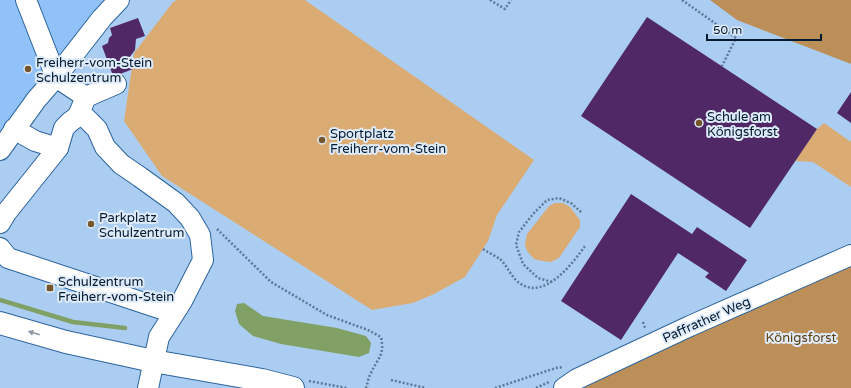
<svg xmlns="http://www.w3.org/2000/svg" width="851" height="388" font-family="'Varela Round',sans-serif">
	<rect width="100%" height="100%" fill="#abcdf2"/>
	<polygon fill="#90c2f9" points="0,0 129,0 74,62 40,77 0,134"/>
	<g fill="#daac74">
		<polygon points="177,0 305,0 534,160 497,215 488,241 465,277 434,294 413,303 372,310 162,176 124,121 134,53 173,2"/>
		<polygon points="824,123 851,142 851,187 813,162 795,161 817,129"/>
		<polygon points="555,203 563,203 570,207 580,220 580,227 559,258 551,262 542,261 534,259 527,251 525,245 527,234 549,206"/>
	</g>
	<g fill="#bc8f58">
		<polygon points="710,0 851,0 851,64 737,20"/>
		<polygon points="851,262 851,388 576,388"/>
	</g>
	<polygon fill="#81a065" points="244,303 263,316 337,328 366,336 371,343 369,353 359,357 281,344 253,336 239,324 235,311 237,304"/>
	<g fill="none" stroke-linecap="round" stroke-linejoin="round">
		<polyline stroke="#81a065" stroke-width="4.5" points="0,300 73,322 125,328"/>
	</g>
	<g fill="#4f2865">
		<polygon points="647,17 817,129 750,228 581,116"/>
		<polygon points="138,18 145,36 136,39 135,50 129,58 133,69 120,74 112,73 102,46 108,43 109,38 112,35 110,28"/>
		<polygon points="851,92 851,123 837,113"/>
		<polygon points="631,194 692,234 697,227 747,260 726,291 705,277 709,273 678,253 621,340 561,301"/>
	</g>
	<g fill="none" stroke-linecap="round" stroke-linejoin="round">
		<g stroke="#2d649d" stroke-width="22">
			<g id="minor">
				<polyline points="86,97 56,77 102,18 119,0"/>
				<polyline points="78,116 85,117 97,129 105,147 121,164 140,177 176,203 190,218 200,235 203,260 182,301 159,337 148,388"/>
				<polyline points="14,129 35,141 58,148"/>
				<polyline points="0,150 36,100 56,77 26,0"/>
				<polyline points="0,223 6,213 58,148 64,128 70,122 78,116 86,97 116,84"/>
				<polyline points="0,248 8,258 174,313"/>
				<polyline points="564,388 577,379 690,326 851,255"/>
			</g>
		</g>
		<g stroke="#2d649d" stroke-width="24">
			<polyline id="major" points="0,323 66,342 153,361 262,380 293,388"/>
		</g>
		<g stroke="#5d7997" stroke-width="2.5" stroke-dasharray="2 2" stroke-linecap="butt">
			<polyline points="490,0 505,9 511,0"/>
			<polyline points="682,0 736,38 722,66"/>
			<path d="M217,229l54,53 56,33 41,15 13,7c4,19 -3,20 -10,36 -3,4 -3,10 -5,15"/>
			<path d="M483,249c6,4 13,7 18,11 7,7 11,19 20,24 24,16 52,-21 64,-38"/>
			<polyline points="552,282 538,278 523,264 516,245 519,232 533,214 547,200 559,198 571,203 582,213"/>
			<polyline points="643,322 645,328"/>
			<polyline points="391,380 426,388"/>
			<polyline points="309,381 347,388"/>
			<polyline points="495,388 556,368 563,367"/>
			<polyline points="536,388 549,382"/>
		</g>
		<use href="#minor" stroke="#fff" stroke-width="20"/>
		<use href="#major" stroke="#fff" stroke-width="22"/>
	</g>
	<defs><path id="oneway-solid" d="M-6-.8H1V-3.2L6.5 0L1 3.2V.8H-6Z"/></defs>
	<use fill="#8e98a2" href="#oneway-solid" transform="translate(34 333) rotate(-164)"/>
	<g fill="#75552b" stroke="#dfebf8" stroke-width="1.5">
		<circle cx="28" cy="69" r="4"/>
		<circle cx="699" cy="123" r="4"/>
		<circle cx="322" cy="140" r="4"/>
		<circle cx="91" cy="224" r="4"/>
		<rect x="46" y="284" width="8" height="8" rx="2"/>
	</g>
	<g text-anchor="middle" stroke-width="4" stroke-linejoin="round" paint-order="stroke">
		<g font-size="13" fill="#041a31" stroke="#dfebf8" text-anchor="start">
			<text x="36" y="67">Freiherr-vom-Stein<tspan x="36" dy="15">Schulzentrum</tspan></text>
			<text x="707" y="121">Schule am<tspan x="707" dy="15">Königsforst</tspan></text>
			<text x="330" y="138">Sportplatz<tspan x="330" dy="15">Freiherr-vom-Stein</tspan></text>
			<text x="99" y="222">Parkplatz<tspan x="99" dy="15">Schulzentrum</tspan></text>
			<text x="58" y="286">Schulzentrum<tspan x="58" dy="15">Freiherr-vom-Stein</tspan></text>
		</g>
		<g font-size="13" fill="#041a31" stroke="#dfebf8">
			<text transform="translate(706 319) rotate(-24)" y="5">Paffrather Weg</text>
		</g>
		<g font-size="13" fill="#5d3e12" stroke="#dfebf8">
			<text x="801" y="342">Königsforst</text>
		</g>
	</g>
	<path d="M707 34v6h114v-6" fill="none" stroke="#041a31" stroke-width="2"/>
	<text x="713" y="34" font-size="12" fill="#041a31" stroke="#dfebf8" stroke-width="3" paint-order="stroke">50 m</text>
</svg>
